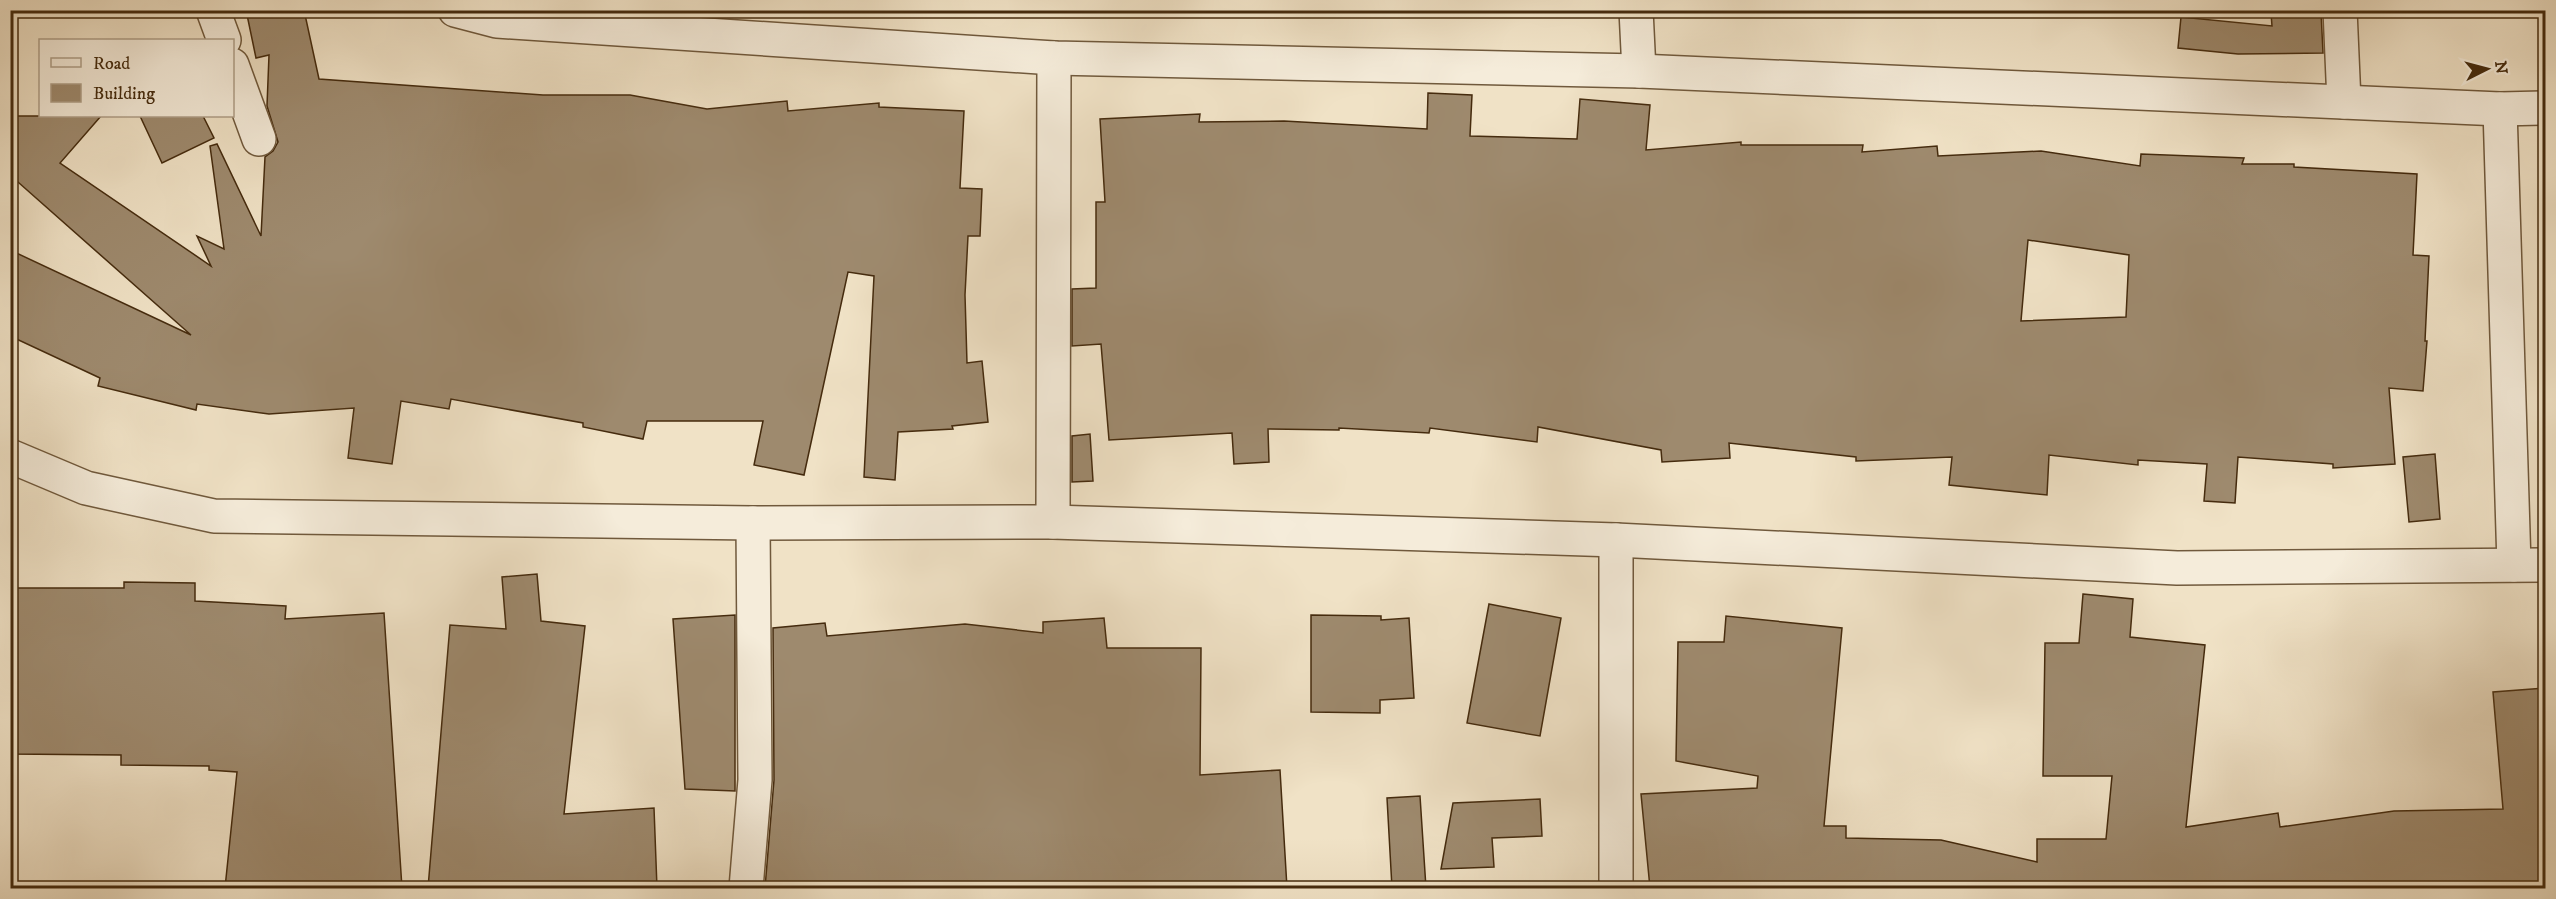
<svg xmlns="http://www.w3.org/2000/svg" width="2556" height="899" font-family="'IM FELL DW Pica',serif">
	<rect width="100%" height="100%" fill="#f0e2c6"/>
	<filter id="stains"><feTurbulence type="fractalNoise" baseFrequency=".00333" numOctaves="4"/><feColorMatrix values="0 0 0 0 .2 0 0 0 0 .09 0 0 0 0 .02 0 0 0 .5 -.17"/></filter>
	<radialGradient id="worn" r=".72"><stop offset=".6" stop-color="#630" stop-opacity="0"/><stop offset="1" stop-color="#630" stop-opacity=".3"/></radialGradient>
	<g fill="#9e8a6e" stroke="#452b0e" stroke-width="1.5" fill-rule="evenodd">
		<polygon points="246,10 304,10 319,79 543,95 630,95 707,109 787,101 788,111 879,103 879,107 964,111 960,188 982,189 980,236 968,236 965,295 967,363 982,361 988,422 952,426 953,429 898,432 895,480 864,477 874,276 848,272 804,475 754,465 763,421 647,421 643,439 583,427 583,423 451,399 449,409 401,401 392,464 348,458 354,408 269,414 197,404 196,410 98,386 100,378 10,336 10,250 191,335 10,175 10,116 101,116 60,163 211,266 197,236 224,249 210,146 217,144 261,236 265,157 273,151 278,142 267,106 269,55 256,58"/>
		<polygon points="2321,12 2323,53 2238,54 2178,48 2181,17 2272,26 2271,13"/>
		<path d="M1428,93l44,2 -2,41 107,3 3,-40 70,6 -4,45 95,-8v3h122l-1,7 75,-6 1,10 103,-5 99,15 1,-12 103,4 -2,6h52v3l123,7 -4,81 16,1 -4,85h2l-4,50 -34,-3 6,76 -62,4v-4l-95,-7 -3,46 -31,-2 3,-37 -69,-4v5l-89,-10 -2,40 -98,-10 3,-28 -96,4v-4l-127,-14 1,15 -68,4 -1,-12 -123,-23 -1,15 -107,-14 -1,5 -90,-5v2l-71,-1 1,33 -35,2 -2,-31 -123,7 -8,-96 -29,2v-57l24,-1v-86h9l-5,-83 100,-5 -1,8 85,-1 143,8zM2028,240l101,15 -3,62 -105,4z"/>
		<polygon points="140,116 203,116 214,138 162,163"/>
		<polygon points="1090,434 1093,481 1072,482 1072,436"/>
		<polygon points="2435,454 2440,519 2409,522 2403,457"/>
		<polygon points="537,574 541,621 585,626 564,814 654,808 657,888 428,888 450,625 506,629 502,577"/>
		<polygon points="124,582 195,583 195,601 286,606 285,619 384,613 402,888 225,888 237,772 209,770 209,766 121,765 121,755 10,754 10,588 124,588"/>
		<polygon points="2083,594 2133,599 2130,637 2205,645 2186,827 2278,813 2280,827 2394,811 2503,809 2493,692 2546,688 2546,888 1650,888 1641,794 1757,788 1758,776 1676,761 1678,642 1724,642 1726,616 1842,628 1824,826 1846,826 1846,838 1941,840 2037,862 2037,839 2106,839 2112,776 2043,776 2045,643 2079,643"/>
		<polygon points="1489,604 1561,618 1540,736 1467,723"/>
		<polygon points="735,615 735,791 685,789 673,619"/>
		<polygon points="1311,615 1381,616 1381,620 1409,618 1414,698 1380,700 1380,713 1311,712"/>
		<polygon points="1104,618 1107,648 1201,648 1200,775 1280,770 1287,888 765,888 774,780 773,628 825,623 827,636 965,624 1043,633 1043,622"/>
		<polygon points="1420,796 1426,888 1392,888 1387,798"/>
		<polygon points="1540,799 1542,836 1492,838 1494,867 1441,869 1453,803"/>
	</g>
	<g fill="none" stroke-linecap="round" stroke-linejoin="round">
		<g stroke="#70593c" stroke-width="36">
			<g id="minor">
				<polyline points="213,10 224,40"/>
				<polyline points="455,10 497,21 1054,58 1639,71 2500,109 2546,108"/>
				<polyline points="1636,10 1639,71"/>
				<polyline points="2340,10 2344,102"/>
				<polyline points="232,65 259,139"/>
				<polyline points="2500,109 2514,565"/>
				<polyline points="10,456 86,488 214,516 753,523 1053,522 1616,540 2177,568 2546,565"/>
				<polyline points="1053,522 1054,58"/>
				<polyline points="746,888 755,780 753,523"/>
				<polyline points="1616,888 1616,540"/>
			</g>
		</g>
		<use href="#minor" stroke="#f5ecda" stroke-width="33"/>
	</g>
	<rect width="2556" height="899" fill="none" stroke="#f0e2c6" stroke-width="36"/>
	<rect x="12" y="12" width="2532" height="875" fill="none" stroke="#452b0e" stroke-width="3"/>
	<rect x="18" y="18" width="2520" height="863" fill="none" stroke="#452b0e" stroke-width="1.5"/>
	<rect x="39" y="39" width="195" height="78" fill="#f5ecda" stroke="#af9f88" stroke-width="1.5"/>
	<rect x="51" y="58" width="30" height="9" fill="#f5ecda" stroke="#af9f88" stroke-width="1.5"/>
	<text x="93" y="69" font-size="18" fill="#452b0e">Road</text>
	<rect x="51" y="84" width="30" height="18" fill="#9e8a6e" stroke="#af9f88" stroke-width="1.5"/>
	<text x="93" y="99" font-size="18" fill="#452b0e">Building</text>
	<g transform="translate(2487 69) rotate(84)" stroke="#f5ecda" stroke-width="4.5" paint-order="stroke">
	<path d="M0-4.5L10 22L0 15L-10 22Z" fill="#452b0e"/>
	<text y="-9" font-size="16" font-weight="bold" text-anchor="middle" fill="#452b0e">N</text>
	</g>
	<rect width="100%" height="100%" filter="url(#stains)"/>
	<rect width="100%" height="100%" fill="url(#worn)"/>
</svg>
